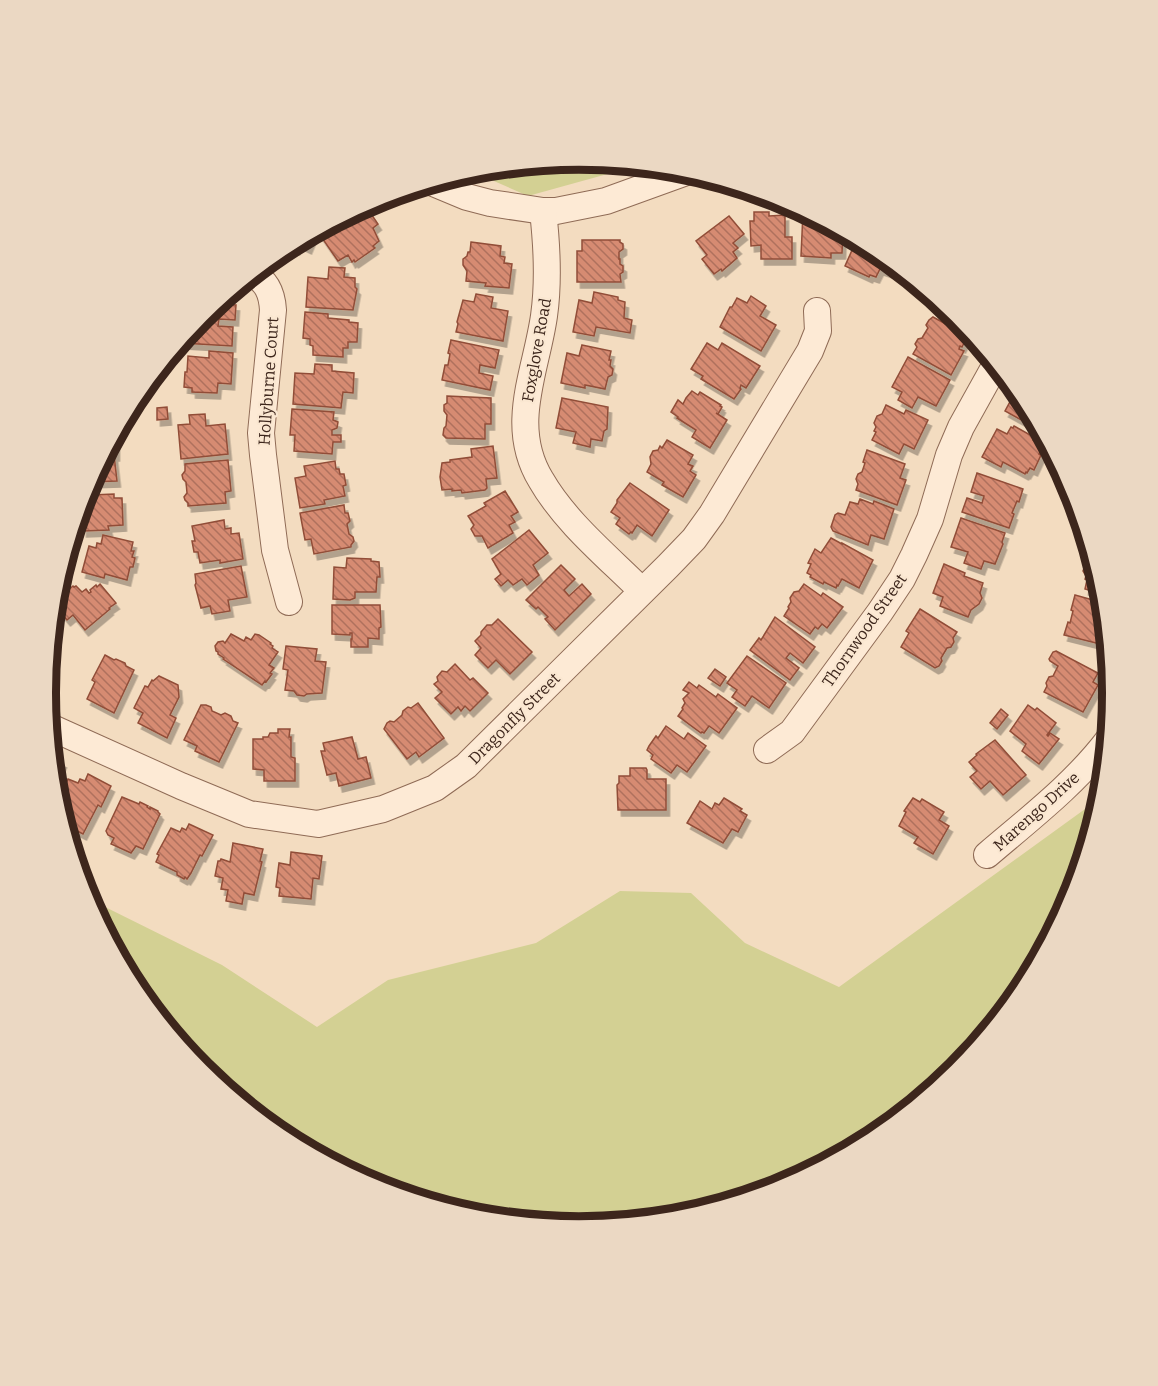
<svg xmlns="http://www.w3.org/2000/svg" width="1158" height="1386" font-family="Bitter,serif">
	<defs>
		<pattern id="building-back-hatch" width="6" height="6" patternUnits="userSpaceOnUse" patternTransform="scale(1.5)"><rect width="6" height="6" fill="#d68b72"/><path d="M-1 5l2 2M0 0l6 6M5-1l2 2" fill="none" stroke="#af715d"/></pattern>
		<filter id="shadow"><feDropShadow dx="3.5" dy="6" stdDeviation="0" flood-color="#0004"/></filter>
	</defs>
	<rect width="100%" height="100%" fill="#f3dcc0"/>
	<g fill="#d3d093">
		<polygon points="579,159 640,165 528,196 471,171"/>
		<polygon points="1103,796 1072,898 1023,990 956,1071 875,1137 783,1186 683,1217 579,1227 474,1217 374,1186 282,1137 201,1070 135,989 85,897 222,965 317,1027 388,980 536,943 620,891 691,893 745,943 839,987"/>
	</g>
	<g fill="url(#building-back-hatch)" stroke="#914d38" stroke-width="1.5" filter="url(#shadow)">
		<polygon points="369,211 378,224 373,228 379,241 373,246 375,248 355,262 354,260 352,262 348,255 338,261 320,235 338,222 343,228"/>
		<polygon points="754,212 769,212 769,216 785,215 785,237 792,237 792,259 761,259 761,245 751,246 750,221 754,221"/>
		<polygon points="803,212 808,213 843,232 842,253 831,253 831,258 801,256"/>
		<polygon points="729,216 744,234 733,243 738,248 733,252 737,258 722,271 721,269 714,274 702,259 707,255 696,241"/>
		<polygon points="315,231 308,248 298,243 296,249 291,246 288,253 281,250"/>
		<polygon points="857,239 876,249 893,263 889,272 880,269 876,277 870,275 869,277 845,266"/>
		<polygon points="582,240 620,240 620,242 623,244 623,249 619,252 619,259 620,259 620,264 623,266 623,272 620,274 621,282 577,282 577,251 582,251"/>
		<polygon points="471,242 501,246 500,256 505,257 504,263 512,264 509,288 485,286 486,283 466,281 467,271 463,265 463,259 467,256 468,252 470,252"/>
		<polygon points="329,267 345,268 344,277 355,278 355,287 357,289 353,310 306,307 308,277 328,279"/>
		<polygon points="594,292 618,297 618,300 625,302 624,318 632,320 630,333 596,327 594,336 573,332 579,300 592,303"/>
		<polygon points="476,294 493,297 491,308 508,311 503,341 456,332 458,324 457,322 463,300 474,302"/>
		<polygon points="751,296 766,306 760,316 776,325 761,351 720,327 730,307 732,307 737,298 747,303"/>
		<polygon points="215,304 236,305 235,320 219,319 218,326 233,327 232,346 182,343 183,338 202,315"/>
		<polygon points="305,312 328,314 328,318 349,320 349,322 358,323 357,342 348,342 348,348 343,348 343,357 313,355 313,346 310,345 310,339 303,338"/>
		<polygon points="933,317 966,335 965,337 967,337 962,347 960,346 959,349 964,351 951,375 913,354 917,347 915,344 918,339 922,338 928,328 926,325 929,320"/>
		<polygon points="451,340 499,350 495,368 480,365 479,373 493,376 490,390 442,380 445,365 448,365 450,354 448,353"/>
		<polygon points="707,343 718,350 722,343 760,366 746,388 741,385 740,388 741,389 734,399 701,379 703,376 691,369"/>
		<polygon points="582,345 611,351 609,360 611,360 610,366 613,369 612,375 608,377 605,389 585,385 585,388 561,383 567,353 579,356"/>
		<polygon points="209,351 233,353 231,384 218,383 217,393 192,392 192,388 184,387 185,372 187,372 188,356 209,358"/>
		<polygon points="908,357 950,380 936,406 918,397 912,408 898,400 902,392 892,387"/>
		<polygon points="315,364 332,365 332,371 354,373 353,393 343,392 341,408 293,404 295,373 314,374"/>
		<polygon points="1017,389 1023,397 1039,426 1029,420 1027,423 1005,411"/>
		<polygon points="692,391 698,395 700,392 721,405 720,406 722,407 718,414 716,413 727,420 710,448 692,437 696,430 677,418 678,417 671,412 678,400 683,404 686,398"/>
		<polygon points="447,396 491,398 491,424 485,424 485,439 446,438 443,435 444,428 446,426 447,415 444,411 444,405 447,403"/>
		<polygon points="562,398 608,407 607,429 604,431 602,441 591,439 590,447 573,443 576,432 556,428"/>
		<polygon points="886,405 904,414 906,410 928,420 914,449 904,444 899,454 872,440 876,432 874,431 876,427 874,423 877,416 882,414"/>
		<polygon points="167,407 168,419 157,420 157,408"/>
		<polygon points="292,409 334,412 333,420 338,422 337,428 332,430 332,435 341,435 341,442 333,442 332,454 294,451 295,435 290,435"/>
		<polygon points="205,414 206,426 225,424 228,454 181,459 178,425 190,424 189,415"/>
		<polygon points="1014,426 1034,437 1033,440 1041,444 1039,447 1042,449 1039,454 1041,455 1034,470 1030,468 1027,473 1026,472 1025,474 1003,462 1001,467 982,457 997,429 1007,434 1011,427 1013,428"/>
		<polygon points="111,440 116,440 116,455 114,455 117,481 89,482"/>
		<polygon points="667,440 693,455 688,464 693,466 690,471 696,475 683,497 662,485 664,482 647,472 651,464 650,457 653,451 658,450 660,446 662,448"/>
		<polygon points="493,446 497,478 486,479 487,488 485,490 462,493 461,490 452,491 452,489 442,490 440,477 442,463 450,462 450,460 472,457 471,449"/>
		<polygon points="867,450 905,464 900,478 906,480 897,505 856,490 858,484 856,479 858,474 862,472 865,463 863,462"/>
		<polygon points="228,460 231,491 225,492 226,503 188,506 188,503 185,500 184,497 187,493 186,482 183,479 182,475 185,471 185,464"/>
		<polygon points="335,461 336,469 339,469 340,474 344,474 346,485 343,486 345,496 324,500 325,504 300,508 295,478 306,476 304,466"/>
		<polygon points="977,473 1023,489 1019,502 1017,501 1012,513 1014,514 1009,528 962,512 967,498 982,503 984,496 971,492"/>
		<polygon points="630,483 669,510 652,536 637,525 632,533 631,532 629,534 616,524 620,518 611,512 617,503 617,500"/>
		<polygon points="86,488 91,488 91,495 114,494 114,498 122,498 123,525 108,526 109,530 83,531 83,521 76,521"/>
		<polygon points="505,491 518,512 511,516 515,522 509,525 513,533 488,548 482,536 475,536 471,529 474,525 468,516 486,506 484,503"/>
		<polygon points="860,499 873,504 874,501 894,509 884,539 871,535 868,545 833,531 831,527 835,515 838,513 845,515 850,502 858,504"/>
		<polygon points="344,505 345,513 348,513 350,521 347,524 349,534 353,537 354,541 351,545 351,547 314,554 311,539 305,540 300,513"/>
		<polygon points="961,518 1005,533 1002,542 1003,544 995,564 984,561 981,569 964,563 968,552 951,547"/>
		<polygon points="224,520 225,529 231,528 231,534 239,533 243,559 220,563 220,560 200,563 198,552 194,552 192,541 195,541 192,526"/>
		<polygon points="529,530 548,553 533,565 539,575 527,585 522,579 513,585 508,580 501,586 495,579 501,574 492,559"/>
		<polygon points="103,535 133,542 131,551 134,551 132,557 135,558 133,567 130,567 127,580 105,574 104,578 82,572 89,546 96,548 97,543 101,544"/>
		<polygon points="831,538 842,544 842,543 873,560 859,588 842,579 838,586 837,585 836,588 824,582 823,584 810,577 811,575 807,573 811,564 808,563 815,549 821,553"/>
		<polygon points="1090,546 1103,589 1103,594 1085,589 1087,580 1085,579 1086,576 1083,571 1085,566 1089,563 1091,555 1087,554"/>
		<polygon points="347,558 371,559 371,561 379,562 380,577 377,577 376,592 355,592 355,598 350,600 333,599 334,567 346,568"/>
		<polygon points="944,564 965,573 964,576 983,583 980,593 982,598 979,604 971,610 968,617 940,606 943,597 933,593"/>
		<polygon points="561,565 575,579 564,590 569,596 582,584 591,594 555,630 545,619 548,617 538,607 536,609 526,600"/>
		<polygon points="241,566 247,597 228,600 230,611 212,614 210,606 201,608 195,585 196,583 195,574"/>
		<polygon points="100,584 116,603 109,608 110,609 85,630 73,615 67,620 55,606 60,601 59,600 61,598 60,597 73,586 74,587 76,586 82,592 86,589 89,593 91,592 90,590 96,585 97,587"/>
		<polygon points="804,584 821,596 823,593 843,607 827,628 822,624 818,629 815,627 810,634 784,616 789,608 788,607 791,602 790,598 794,592 799,591"/>
		<polygon points="1075,595 1104,603 1106,619 1104,619 1102,626 1106,627 1108,646 1064,635 1068,622 1070,623 1073,611 1071,610"/>
		<polygon points="332,605 380,605 381,627 379,628 379,639 368,638 368,647 351,647 351,639 352,639 352,633 350,633 350,635 332,634"/>
		<polygon points="920,609 957,632 953,638 954,642 951,647 947,648 941,658 942,661 939,666 935,668 901,647 909,633 906,631"/>
		<polygon points="775,617 815,647 803,663 790,653 786,658 799,668 790,680 750,650 759,638 761,640"/>
		<polygon points="498,619 532,652 510,674 496,660 488,668 475,655 481,648 475,641 481,635 481,632 487,625 492,625"/>
		<polygon points="231,634 244,641 246,637 251,640 255,634 259,635 271,643 270,644 273,646 272,648 278,652 269,665 274,668 270,673 272,674 266,682 265,681 262,685 223,659 224,658 218,654 218,652 216,651 215,646 218,642 223,641 225,643"/>
		<polygon points="286,646 317,649 315,661 326,662 322,693 307,694 304,696 297,695 294,691 285,690 288,670 283,669"/>
		<polygon points="1056,651 1098,673 1093,682 1098,685 1083,712 1044,692 1047,686 1046,683 1049,677 1053,676 1058,666 1050,661 1049,659 1053,652"/>
		<polygon points="105,655 114,660 116,659 125,663 126,666 134,670 114,713 87,699 95,682 92,680"/>
		<polygon points="747,656 786,683 769,708 752,696 745,706 732,697 737,690 727,683"/>
		<polygon points="455,664 470,680 473,678 488,693 470,711 465,706 461,711 458,707 451,714 435,698 442,692 434,684 438,681 437,677 442,671 447,672"/>
		<polygon points="715,669 726,677 720,686 708,678"/>
		<polygon points="159,676 178,685 179,697 170,715 176,718 167,738 138,723 143,713 134,708 145,686 148,687 152,680 153,681"/>
		<polygon points="689,682 697,688 699,685 716,697 718,694 737,708 719,733 709,726 704,733 702,732 701,733 678,716 683,709 682,708 685,703 683,699 689,693 683,690"/>
		<polygon points="418,703 444,738 419,757 416,752 407,759 384,729 387,723 390,721 394,722 402,715 403,711 408,707 411,708"/>
		<polygon points="201,705 206,705 211,707 212,711 221,715 225,713 231,716 233,721 238,723 219,762 195,751 197,746 184,740"/>
		<polygon points="1028,705 1035,710 1037,708 1056,723 1047,735 1048,736 1050,733 1059,739 1039,764 1022,751 1026,744 1010,731"/>
		<polygon points="1001,709 1008,715 997,729 990,723"/>
		<polygon points="666,726 684,739 688,733 706,746 687,772 677,765 671,773 651,759 653,755 647,750 649,746 656,736 658,738"/>
		<polygon points="278,729 290,729 289,737 291,737 291,757 295,758 295,781 264,781 264,770 253,769 253,739 263,739 263,737 268,737 270,733 278,733"/>
		<polygon points="352,737 358,759 366,757 371,778 339,786 336,773 327,775 321,751 325,751 323,743"/>
		<polygon points="995,740 1026,775 1003,795 990,781 981,789 970,777 977,771 969,762 977,755 976,754"/>
		<polygon points="51,757 63,762 54,782"/>
		<polygon points="630,768 646,768 647,770 647,779 666,779 666,810 618,810 617,785 619,783 619,776 630,776"/>
		<polygon points="88,774 111,786 101,807 98,805 83,834 64,824 62,819 65,812 63,812 64,810 58,807 57,803 68,779 78,783 80,779 85,781"/>
		<polygon points="122,797 139,804 140,802 148,806 147,807 150,809 150,807 158,811 158,812 160,814 143,849 136,846 131,853 111,844 114,838 108,835 106,831"/>
		<polygon points="724,798 742,809 740,811 747,815 738,832 732,829 723,843 687,823 700,801 712,809 715,803 719,805"/>
		<polygon points="913,798 920,802 922,799 944,812 939,820 949,826 933,854 914,843 918,837 899,826 906,812 904,811"/>
		<polygon points="189,824 213,835 202,856 200,855 191,873 187,879 185,877 184,879 177,875 177,872 156,862 159,855 157,854 171,828 180,832 182,828 186,830"/>
		<polygon points="233,843 263,849 260,861 262,862 254,895 244,893 242,904 226,901 228,890 221,889 223,878 215,876 218,861 220,861 221,859 230,862"/>
		<polygon points="291,852 322,856 319,879 313,878 311,899 279,896 280,888 276,887 279,863 290,865"/>
	</g>
	<g fill="none" stroke-linecap="round" stroke-linejoin="round">
		<g stroke="#8f6b56" stroke-width="28">
			<g id="minor">
				<polyline points="431,182 467,197 490,203 543,211 556,211 606,201 689,171"/>
				<path d="M543,211c4,35 6,70 1,105 -8,56 -36,110 -3,164 24,42 67,77 101,111"/>
				<path d="M252,274c15,7 20,19 21,36l-12,123 2,22 12,95 14,52"/>
				<polyline points="48,726 181,786 249,814 318,824 383,809 435,788 466,766 668,566 694,539 712,514 810,351 818,331 817,311"/>
				<polyline points="767,750 792,732 880,612 902,579 914,555 930,519 949,455 961,427 996,364"/>
				<path d="M987,855c42,-36 88,-71 122,-116"/>
			</g>
		</g>
		<use href="#minor" stroke="#fdead5" stroke-width="26"/>
	</g>
	<g text-anchor="middle" stroke-width="4.5" stroke-linejoin="round" paint-order="stroke">
		<g font-size="16" fill="#3d261c" stroke="#fae7d1">
			<text transform="translate(536 350) rotate(-80)" y="6">Foxglove Road</text>
			<text transform="translate(268 381) rotate(-86)" y="6">Hollyburne Court</text>
			<text transform="translate(864 630) rotate(-55)" y="6">Thornwood Street</text>
			<text transform="translate(514 718) rotate(-45)" y="6">Dragonfly Street</text>
			<text transform="translate(1036 811) rotate(-42)" y="6">Marengo Drive</text>
		</g>
	</g>
	<path d="M0 0H1158V1386H0ZM56 693a523 523 0 1 1 1046 0a523 523 0 1 1-1046 0Z" fill="#ebd8c3" fill-rule="evenodd"/>
	<path fill="none" stroke="#3d261c" stroke-width="8" d="M56 693a523 523 0 1 1 1046 0a523 523 0 1 1-1046 0Z"/>
</svg>
